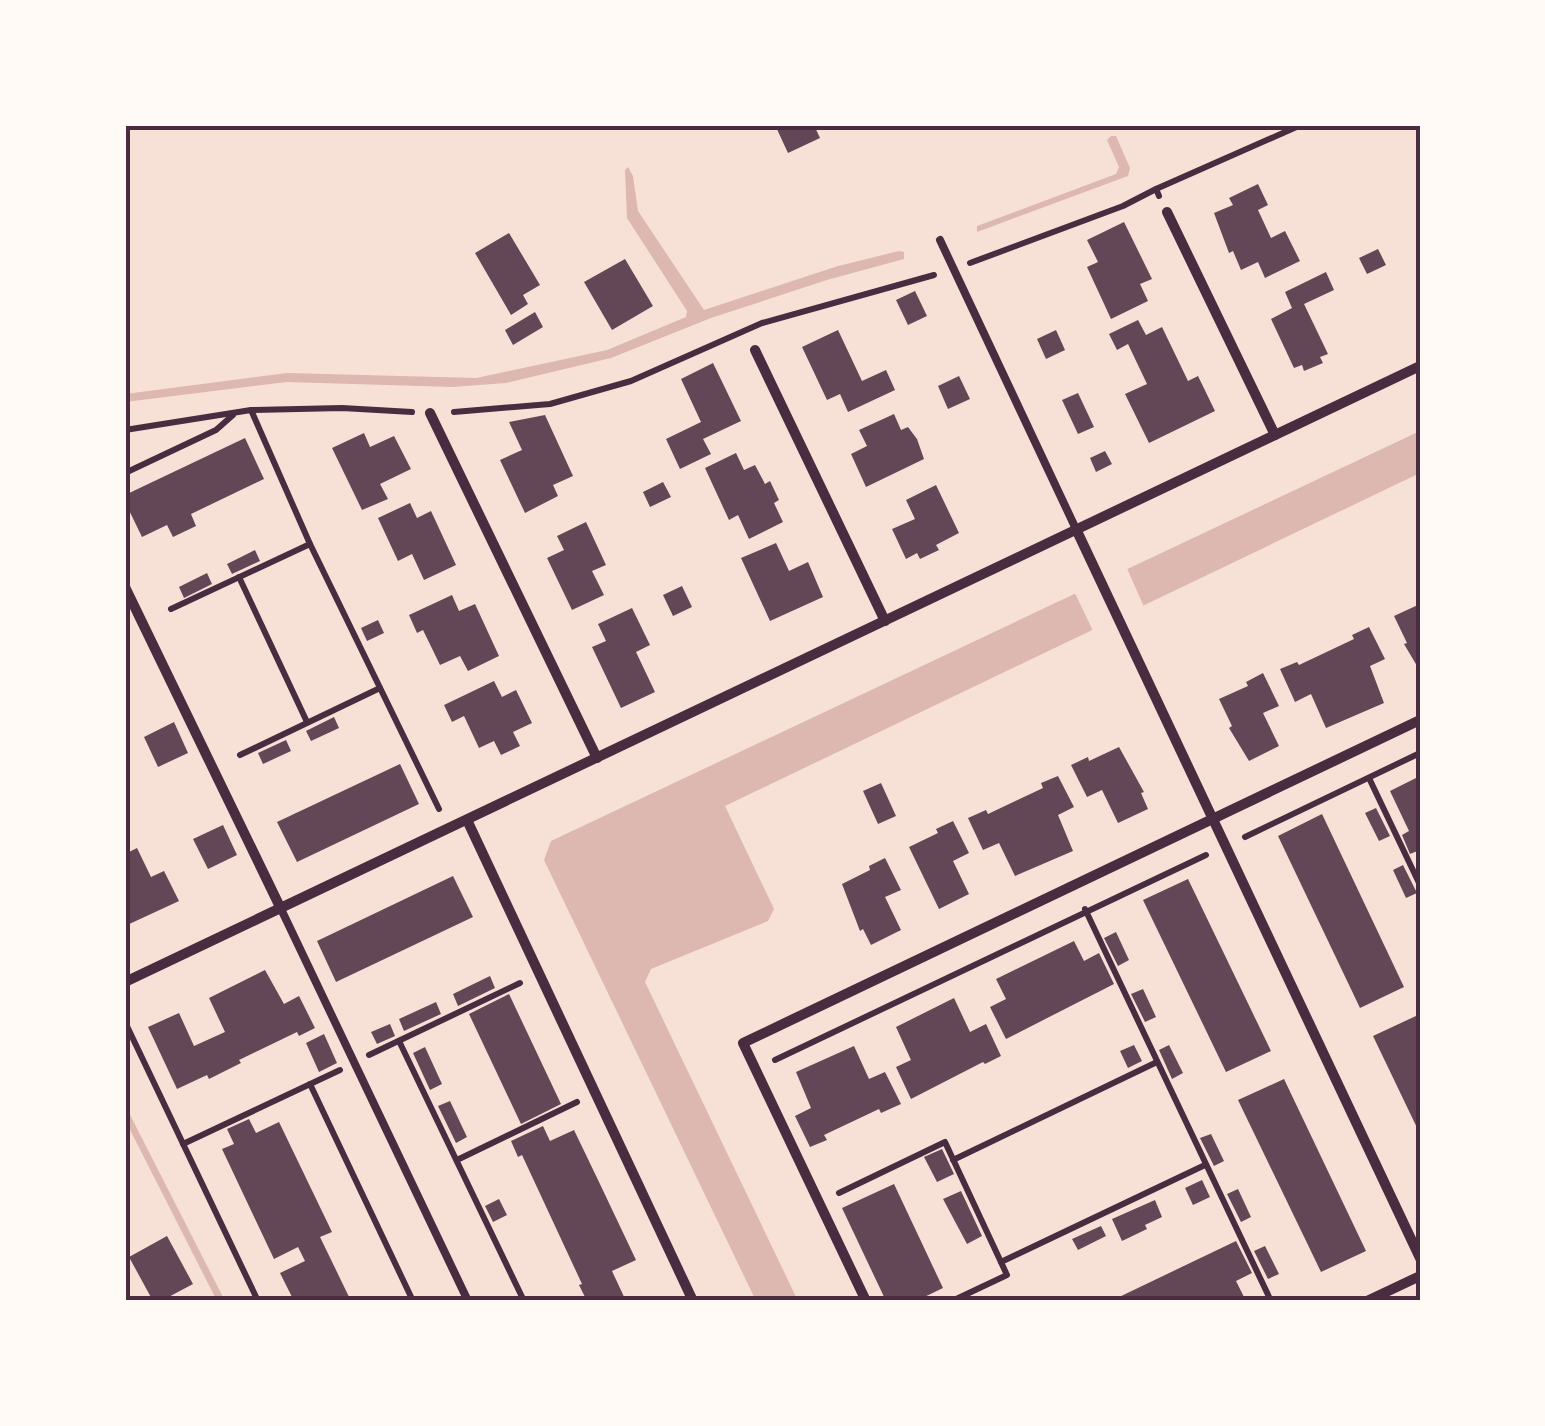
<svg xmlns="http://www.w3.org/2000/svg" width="1545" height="1426" font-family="'Titillium Web',sans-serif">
	<rect width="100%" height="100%" fill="#f7e1d7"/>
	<g fill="#dcb8b0">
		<polygon points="1111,136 1116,136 1130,168 1128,176 977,232 977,226 1116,174 1119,167 1107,140"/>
		<polygon points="628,167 633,176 638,211 704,310 838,266 899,251 904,252 904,259 827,280 711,318 611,358 506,383 452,387 287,382 125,402 125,394 287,373 476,378 607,350 686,317 687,311 627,218 625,170"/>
		<polygon points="1420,431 1420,473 725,806 774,909 768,921 651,969 645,982 798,1301 756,1301 544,860 551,841"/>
		<polygon points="125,1105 225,1301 217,1301 125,1120"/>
	</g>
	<polygon fill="#f7e1d7" points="1125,564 1145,609 1094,633 1073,589"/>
	<g fill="#644757">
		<polygon points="775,125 814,125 820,138 788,153"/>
		<polygon points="1258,184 1268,205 1258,210 1271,238 1285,231 1300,261 1265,278 1258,262 1241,270 1233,251 1229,253 1214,213 1233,205 1229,198"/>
		<polygon points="1124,222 1152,279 1140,284 1148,301 1111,319 1087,267 1098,262 1087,240"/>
		<polygon points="509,233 540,285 523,295 528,304 511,315 475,253"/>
		<polygon points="1378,249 1386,265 1367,274 1359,258"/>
		<polygon points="625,259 653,306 612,330 584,282"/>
		<polygon points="1326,272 1334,290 1304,304 1328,354 1320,357 1323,363 1304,371 1302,365 1294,368 1271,319 1292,308 1285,292"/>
		<polygon points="915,291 927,316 908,325 896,300"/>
		<polygon points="535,312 543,327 513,345 505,330"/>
		<polygon points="1138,320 1146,335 1162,327 1188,381 1198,376 1215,411 1149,443 1125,394 1147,384 1128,344 1117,350 1109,334"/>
		<polygon points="838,330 862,381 886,370 895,390 848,412 840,394 827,400 802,347"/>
		<polygon points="1056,330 1065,350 1046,359 1037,339"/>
		<polygon points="713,363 741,421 703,439 711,454 680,469 666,439 701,422 681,379"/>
		<polygon points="959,376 970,399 948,409 938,386"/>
		<polygon points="1078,393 1094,427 1078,434 1062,400"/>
		<polygon points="894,414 901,430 908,427 917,439 924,459 866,487 851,454 867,446 859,430"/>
		<polygon points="545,415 573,476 553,485 558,496 525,513 500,460 522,450 509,422"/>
		<polygon points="364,433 370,447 394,436 411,469 380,484 388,499 362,510 332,448"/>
		<polygon points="245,438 264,479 191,514 196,526 173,537 167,525 142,537 125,502 125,495"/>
		<polygon points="1105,451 1112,464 1096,472 1090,458"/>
		<polygon points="736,453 744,470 755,465 765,484 770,481 779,500 774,503 783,522 749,539 738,515 729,520 705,468"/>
		<polygon points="663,482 671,497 650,507 643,492"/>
		<polygon points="936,485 959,533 936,545 939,550 920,559 917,553 906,559 892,529 915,519 906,500"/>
		<polygon points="410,503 417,518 431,511 456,565 424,580 412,554 398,561 378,518"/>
		<polygon points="586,522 606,565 592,571 604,595 572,610 547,558 564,550 557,536"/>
		<polygon points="776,543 789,571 808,562 823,597 770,621 741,558"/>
		<polygon points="255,550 260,561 232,574 227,564"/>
		<polygon points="207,573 212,584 184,598 179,587"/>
		<polygon points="682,586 692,607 673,616 663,595"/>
		<polygon points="452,595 459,611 475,604 499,656 468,671 460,656 440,665 423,630 417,633 409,615"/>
		<polygon points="1420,604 1420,671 1404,644 1407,643 1394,616"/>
		<polygon points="632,608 650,645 636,652 655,692 621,708 592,647 606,641 598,624"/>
		<polygon points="378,620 384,633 367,641 361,628"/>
		<polygon points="1369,627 1385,659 1370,666 1384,703 1326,728 1311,694 1295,702 1280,669 1297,662 1299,665 1354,639 1352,635"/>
		<polygon points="1263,673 1279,706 1263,713 1279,746 1249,761 1229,728 1232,726 1219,699 1248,686 1246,682"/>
		<polygon points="494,681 502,697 516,690 532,723 513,732 520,746 501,755 494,741 479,748 464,716 452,722 444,705"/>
		<polygon points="334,717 339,728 311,741 306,731"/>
		<polygon points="174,722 188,753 158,767 144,737"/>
		<polygon points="286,740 291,751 263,764 258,753"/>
		<polygon points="1119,747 1144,792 1141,793 1148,809 1118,823 1102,790 1087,797 1071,765 1088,757 1089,761"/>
		<polygon points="400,764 419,804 297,862 277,822"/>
		<polygon points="1058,776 1074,807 1058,815 1073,851 1015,876 999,843 983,850 968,818 986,810 988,814 1043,788 1041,783"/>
		<polygon points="1420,776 1420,850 1410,854 1402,835 1409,831 1390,791"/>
		<polygon points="881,783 896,816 878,824 863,791"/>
		<polygon points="1376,808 1390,836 1379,841 1365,813"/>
		<polygon points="1322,814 1404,987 1360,1008 1278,836"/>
		<polygon points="953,821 969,853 953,861 969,894 939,909 909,847 938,833 936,829"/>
		<polygon points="223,825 237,855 208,869 193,839"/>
		<polygon points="137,848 151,877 164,871 179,901 125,926 125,854"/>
		<polygon points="885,858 901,890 885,897 901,930 871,945 863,929 860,931 842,884 870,870 869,866"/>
		<polygon points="1403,865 1417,893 1406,898 1393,870"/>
		<polygon points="453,876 473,917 336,982 317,941"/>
		<polygon points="1188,879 1271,1051 1226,1072 1143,900"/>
		<polygon points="1116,932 1129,960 1118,966 1104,938"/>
		<polygon points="1074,941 1084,961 1099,953 1114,984 1006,1039 990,1007 1006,999 996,979"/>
		<polygon points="265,970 284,1004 299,996 315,1028 299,1036 297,1032 239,1060 241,1063 209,1079 207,1075 177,1089 148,1027 179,1013 194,1046 225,1032 209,998"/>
		<polygon points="490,976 495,988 458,1006 453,994"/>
		<polygon points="1143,989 1156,1017 1145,1022 1131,994"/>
		<polygon points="509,994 561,1104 521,1124 469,1014"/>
		<polygon points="954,998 970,1032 986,1024 1001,1056 985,1064 983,1062 911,1099 896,1067 911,1060 896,1027"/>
		<polygon points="436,1002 441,1014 404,1031 399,1019"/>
		<polygon points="1418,1015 1420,1018 1420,1134 1373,1036"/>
		<polygon points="390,1024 395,1036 377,1044 371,1032"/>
		<polygon points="324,1034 337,1063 319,1072 306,1043"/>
		<polygon points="1134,1045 1142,1061 1128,1068 1120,1051"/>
		<polygon points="1169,1045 1183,1073 1172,1079 1159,1050"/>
		<polygon points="854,1046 869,1079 885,1072 901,1104 881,1113 879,1109 824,1135 827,1140 810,1147 795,1116 811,1108 796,1072"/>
		<polygon points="425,1047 442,1084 430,1090 413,1053"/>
		<polygon points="1284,1079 1366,1251 1321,1272 1238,1100"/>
		<polygon points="450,1101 467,1137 456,1143 438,1106"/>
		<polygon points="249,1119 256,1133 279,1122 332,1232 320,1237 351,1301 294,1301 280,1273 305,1261 298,1247 274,1259 222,1149 234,1144 227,1129"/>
		<polygon points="543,1126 550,1141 574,1130 599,1182 636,1260 612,1271 626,1301 587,1301 579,1285 582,1284 522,1155 518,1157 511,1141"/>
		<polygon points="1211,1134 1224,1161 1214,1166 1200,1138"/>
		<polygon points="942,1149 954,1174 937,1182 924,1157"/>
		<polygon points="1202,1180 1210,1197 1193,1205 1185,1188"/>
		<polygon points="894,1184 943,1288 916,1301 886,1301 842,1208"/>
		<polygon points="1238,1189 1251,1217 1241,1222 1227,1194"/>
		<polygon points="961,1191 982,1236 967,1244 943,1199"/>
		<polygon points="499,1199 507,1215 493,1222 485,1206"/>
		<polygon points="1155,1200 1162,1217 1145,1225 1147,1229 1122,1241 1112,1219"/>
		<polygon points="1101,1226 1106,1236 1078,1250 1072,1239"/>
		<polygon points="167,1236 193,1284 161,1301 153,1301 129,1257"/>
		<polygon points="1236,1241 1252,1273 1236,1281 1246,1301 1118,1301 1117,1298"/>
		<polygon points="1265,1246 1279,1274 1268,1279 1254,1251"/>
	</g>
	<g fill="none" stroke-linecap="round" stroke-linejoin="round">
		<g stroke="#4a2c40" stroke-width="6">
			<polyline points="1156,189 1301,125"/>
			<polyline points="970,263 1123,206 1156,189 1159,196"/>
			<polyline points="251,410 310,544 439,809"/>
			<polyline points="454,412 550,404 631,381 762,323 934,275"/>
			<polyline points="125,430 251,410 342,408 412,412"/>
			<polyline points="125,473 216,430 233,415"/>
			<polyline points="239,577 307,722"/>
			<polyline points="171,609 310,544"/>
			<polyline points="240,755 380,688"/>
			<polyline points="1369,778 1420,885"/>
			<polyline points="1245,837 1420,753"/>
			<polyline points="1085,909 1271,1301"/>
			<polyline points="125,1022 258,1301"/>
			<polyline points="399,1041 524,1301"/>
			<polyline points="369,1055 520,983"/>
			<polyline points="775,1060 1206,855"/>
			<polyline points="310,1084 413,1301"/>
			<polyline points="183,1144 340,1070"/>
			<polyline points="457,1160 577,1102"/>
			<polyline points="953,1160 1157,1062"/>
			<polyline points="839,1193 945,1142 1007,1275 952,1301"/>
			<polyline points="1001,1262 1205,1165"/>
		</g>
		<g stroke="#4a2c40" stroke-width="8">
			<polyline points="940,240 1076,529"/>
			<polyline points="281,909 468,1301"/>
		</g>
		<g stroke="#4a2c40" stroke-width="10">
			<polyline points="1167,212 1275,435"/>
			<polyline points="755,350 885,621"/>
			<polyline points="430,413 597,758"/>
			<polyline points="1076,529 1420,1258"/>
			<polyline points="125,587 281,909"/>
			<polyline points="467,820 693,1301"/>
			<polyline points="125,982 1420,366"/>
			<polyline points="866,1301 743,1043 1420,720"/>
			<polyline points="1367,1301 1420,1276"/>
		</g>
	</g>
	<rect width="1545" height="1426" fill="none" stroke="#fffaf5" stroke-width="255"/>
	<rect x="128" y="128" width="1290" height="1170" fill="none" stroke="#4a2c40" stroke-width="4"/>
</svg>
